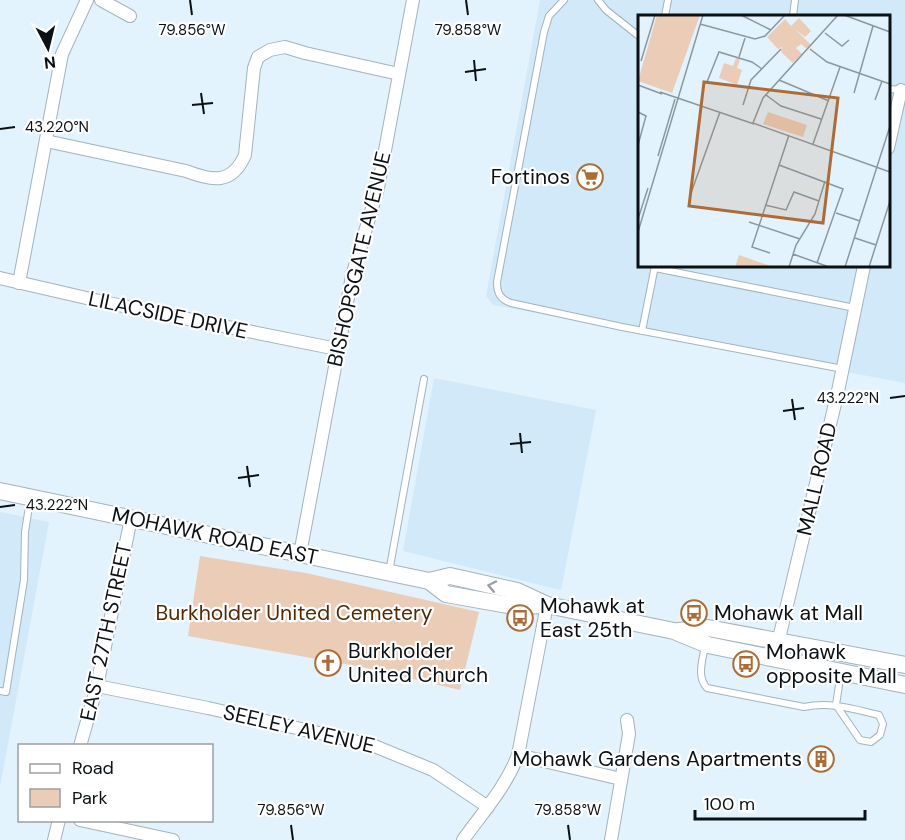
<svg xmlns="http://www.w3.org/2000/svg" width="905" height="840" font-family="'DM Sans',sans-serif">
	<rect width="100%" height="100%" fill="#e2f3fd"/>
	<g fill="#d1e9f8" fill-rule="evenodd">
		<path d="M540,0h365v383l-412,-78 -7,-9zM640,16h248v250h-248z"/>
		<polygon points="434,378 596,410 561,590 403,551"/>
		<polygon points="0,512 49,522 0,787"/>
	</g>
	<polygon fill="#eaccb7" points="200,556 306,573 479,612 460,690 367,668 188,636"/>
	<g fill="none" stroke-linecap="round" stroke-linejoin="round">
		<g stroke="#a4b3bd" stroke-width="8">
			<g id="lane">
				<path d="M564,0l-15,16 -5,16 -47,250c0,11 3,17 14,21l111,24 221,42"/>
				<polyline points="598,0 606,10 640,37"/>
				<polyline points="665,16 668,0"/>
				<polyline points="793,16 795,0"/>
				<polyline points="888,89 903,90"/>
				<polyline points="655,268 855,308"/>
				<polyline points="642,331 655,266"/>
				<polyline points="389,572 424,379"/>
				<path d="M705,645c-2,15 -9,31 2,43l97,19c26,-6 49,2 75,8l4,9 -3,11 -9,7 -11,-2 -24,-35 5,-33"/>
				<polyline points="0,691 6,692 24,580 25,532 30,500"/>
			</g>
		</g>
		<g stroke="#a4b3bd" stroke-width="14">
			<g id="street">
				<polyline points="101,0 130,16"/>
				<path d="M46,141l140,30c26,10 46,14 59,-16l9,-87 4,-11 12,-7 15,-3 20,6 94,21"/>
				<polyline points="888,148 901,90"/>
				<polyline points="0,278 108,303 337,349"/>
				<polyline points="19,283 62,54 87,0"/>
				<polyline points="300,554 352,276 378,188 413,0"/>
				<polyline points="777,647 838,391 864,266"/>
				<polyline points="97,686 208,708 372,745 433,770 488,807"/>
				<polyline points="80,746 97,686 131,518"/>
				<polyline points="518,755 621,779"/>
				<polyline points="80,820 173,840"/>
				<polyline points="54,840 59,820"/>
				<path d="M463,840c20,-28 43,-53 55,-85l29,-150"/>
				<polyline points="611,840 629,734 627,720"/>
			</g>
		</g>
		<g stroke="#a4b3bd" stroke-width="18">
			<g id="secondary">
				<polyline points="0,491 429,581 446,594 514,606 547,605"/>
				<polyline points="429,581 450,576 517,591 547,605 674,631 708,645 905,685"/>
				<polyline points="679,631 708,628 905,665"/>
			</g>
		</g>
		<use href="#lane" stroke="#fff" stroke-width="6"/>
		<use href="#street" stroke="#fff" stroke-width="12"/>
		<use href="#secondary" stroke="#fff" stroke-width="16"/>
	</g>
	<defs><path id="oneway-chevron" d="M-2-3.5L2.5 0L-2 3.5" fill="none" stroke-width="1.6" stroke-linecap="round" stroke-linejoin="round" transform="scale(1.5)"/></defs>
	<use stroke="#9d9fa1" href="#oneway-chevron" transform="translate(492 586) rotate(-168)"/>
	<path fill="none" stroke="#0a1013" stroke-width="2" d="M190,0l2,15M466,0l2,15M474,60l2,21M465,72l21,-3M201,93l3,21M192,105l21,-2M0,129l15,-2M890,398l15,-2M792,399l3,21M783,411l21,-3M520,433l2,20M510,444l21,-2M247,466l3,21M238,478l21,-3M0,507l15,-2M291,825l2,15M568,825l2,15"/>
	<defs>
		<g id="supermarket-ring" transform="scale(1.35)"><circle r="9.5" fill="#fff" stroke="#ad6c36" stroke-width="1.5"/><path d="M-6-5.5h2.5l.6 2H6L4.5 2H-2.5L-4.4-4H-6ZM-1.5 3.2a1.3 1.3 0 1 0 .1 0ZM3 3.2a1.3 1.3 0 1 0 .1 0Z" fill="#ad6c36"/></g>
		<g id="bus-ring" transform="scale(1.35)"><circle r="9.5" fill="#fff" stroke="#ad6c36" stroke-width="1.5"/><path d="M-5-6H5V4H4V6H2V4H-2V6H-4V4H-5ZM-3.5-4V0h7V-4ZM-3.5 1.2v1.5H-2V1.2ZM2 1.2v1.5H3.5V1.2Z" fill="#ad6c36"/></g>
		<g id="church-ring" transform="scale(1.35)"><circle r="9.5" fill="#fff" stroke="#ad6c36" stroke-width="1.5"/><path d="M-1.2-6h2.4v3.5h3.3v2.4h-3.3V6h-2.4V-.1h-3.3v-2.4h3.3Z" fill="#ad6c36"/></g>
		<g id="building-ring" transform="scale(1.35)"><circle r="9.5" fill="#fff" stroke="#ad6c36" stroke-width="1.5"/><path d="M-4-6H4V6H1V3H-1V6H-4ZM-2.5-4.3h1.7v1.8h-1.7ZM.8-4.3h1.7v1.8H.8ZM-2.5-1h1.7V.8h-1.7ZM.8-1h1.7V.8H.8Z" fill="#ad6c36"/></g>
	</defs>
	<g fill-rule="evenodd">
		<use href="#supermarket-ring" x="590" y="177"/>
		<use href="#bus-ring" x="694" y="613"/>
		<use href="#bus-ring" x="520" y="618"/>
		<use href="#church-ring" x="328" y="663"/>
		<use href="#bus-ring" x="746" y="664"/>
		<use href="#building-ring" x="821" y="759"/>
	</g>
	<g text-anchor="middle" stroke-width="4.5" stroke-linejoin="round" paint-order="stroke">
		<g font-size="21" fill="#0a1013" stroke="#fff" text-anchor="start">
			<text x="570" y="184" text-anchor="end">Fortinos</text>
			<text x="540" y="613">Mohawk at<tspan x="540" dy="24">East 25th</tspan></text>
			<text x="714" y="620">Mohawk at Mall</text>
			<text x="348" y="658">Burkholder<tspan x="348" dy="24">United Church</tspan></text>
			<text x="766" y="659">Mohawk<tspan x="766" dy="24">opposite Mall</tspan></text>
			<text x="802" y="766" text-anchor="end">Mohawk Gardens Apartments</text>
		</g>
		<g font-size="21" fill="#0a1013" stroke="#fff">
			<text transform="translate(359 259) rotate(-77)" y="7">BISHOPSGATE AVENUE</text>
			<text transform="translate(168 315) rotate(12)" y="7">LILACSIDE DRIVE</text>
			<text transform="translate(817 479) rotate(-77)" y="7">MALL ROAD</text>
			<text transform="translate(215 536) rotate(12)" y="7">MOHAWK ROAD EAST</text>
			<text transform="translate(106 632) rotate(-78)" y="7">EAST 27TH STREET</text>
			<text transform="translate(299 729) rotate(13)" y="7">SEELEY AVENUE</text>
		</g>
		<g font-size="21" fill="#542900" stroke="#fff">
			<text x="294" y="620">Burkholder United Cemetery</text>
		</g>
	</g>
	<g transform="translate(638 15)">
		<rect width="252" height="252" fill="#e2f3fd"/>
		<path d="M19,0h43l-28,78 -34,-12zM161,3l12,13 -6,6 -10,-8 16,16 -4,4 -6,-5 -5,4 6,6 -9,9 -12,-11 1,-5 -4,2 -11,-12 18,-18 6,7zM98,43l4,1 -3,9 5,2 -5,15 -18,-7 5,-15 9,3zM130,97l39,13 -4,12 -40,-13zM101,240l34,12h-38z" fill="#eaccb7"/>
		<path fill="none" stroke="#8c989f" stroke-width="1.5" d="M103,0l30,15M206,0l46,17M62,9l55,15 10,-3 20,-21M187,18l17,13 7,-6M172,34l17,13 63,22M101,42l6,-19M3,46l14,-46M141,65l50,21M69,67l12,-30 33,10 10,7M0,70l24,9M22,77l94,32M216,78l19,-67M128,80l15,11 40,13M237,85l7,-19M105,90l8,-25 30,-31M0,97l8,4 -8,29M115,108l10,-25 75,-83M115,108l137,49M175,129l27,-77M20,141l17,-57M141,150l64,24 -26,74M53,178l29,-81M127,190l21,5 8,-18 25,9M198,198l24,8M0,204l10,-31M111,207l51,17M0,217l65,-217M217,223l21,7M132,238l-18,-6 37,-112M155,239l36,13M151,252l7,-22 19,-31 10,-33M207,252l45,-141M231,252l21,-66"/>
		<path fill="#ad6c36" fill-opacity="0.15" stroke="#ad6c36" stroke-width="3" d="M66,67l134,16 -15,125 -134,-17z"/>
		<rect width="252" height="252" fill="none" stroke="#0a1013" stroke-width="3"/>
	</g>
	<g font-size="15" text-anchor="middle" fill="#0a1013" stroke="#fff" stroke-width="4.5" stroke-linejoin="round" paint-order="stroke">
		<text x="192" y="35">79.856°W</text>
		<text x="468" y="35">79.858°W</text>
		<text x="57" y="132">43.220°N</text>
		<text x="848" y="403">43.222°N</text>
		<text x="57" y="510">43.222°N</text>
		<text x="291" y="815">79.856°W</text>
		<text x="568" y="815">79.858°W</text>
	</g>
	<rect x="18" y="744" width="195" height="78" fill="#ffffff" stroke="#9d9fa1" stroke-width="1.5"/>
	<rect x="30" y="764" width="30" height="9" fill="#ffffff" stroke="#9d9fa1" stroke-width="1.5"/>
	<text x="72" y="774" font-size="18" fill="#0a1013">Road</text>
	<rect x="30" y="789" width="30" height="18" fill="#eaccb7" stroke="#9d9fa1" stroke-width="1.5"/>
	<text x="72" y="804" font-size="18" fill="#0a1013">Park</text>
	<g transform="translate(48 48) rotate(173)" stroke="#ffffff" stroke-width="4.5" paint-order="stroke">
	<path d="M0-4.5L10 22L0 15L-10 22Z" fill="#0a1013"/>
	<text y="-9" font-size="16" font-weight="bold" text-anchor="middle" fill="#0a1013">N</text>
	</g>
	<path d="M695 810v9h170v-9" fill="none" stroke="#0a1013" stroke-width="3"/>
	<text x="704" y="810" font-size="18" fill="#0a1013" stroke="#ffffff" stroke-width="4.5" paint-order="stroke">100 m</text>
</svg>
